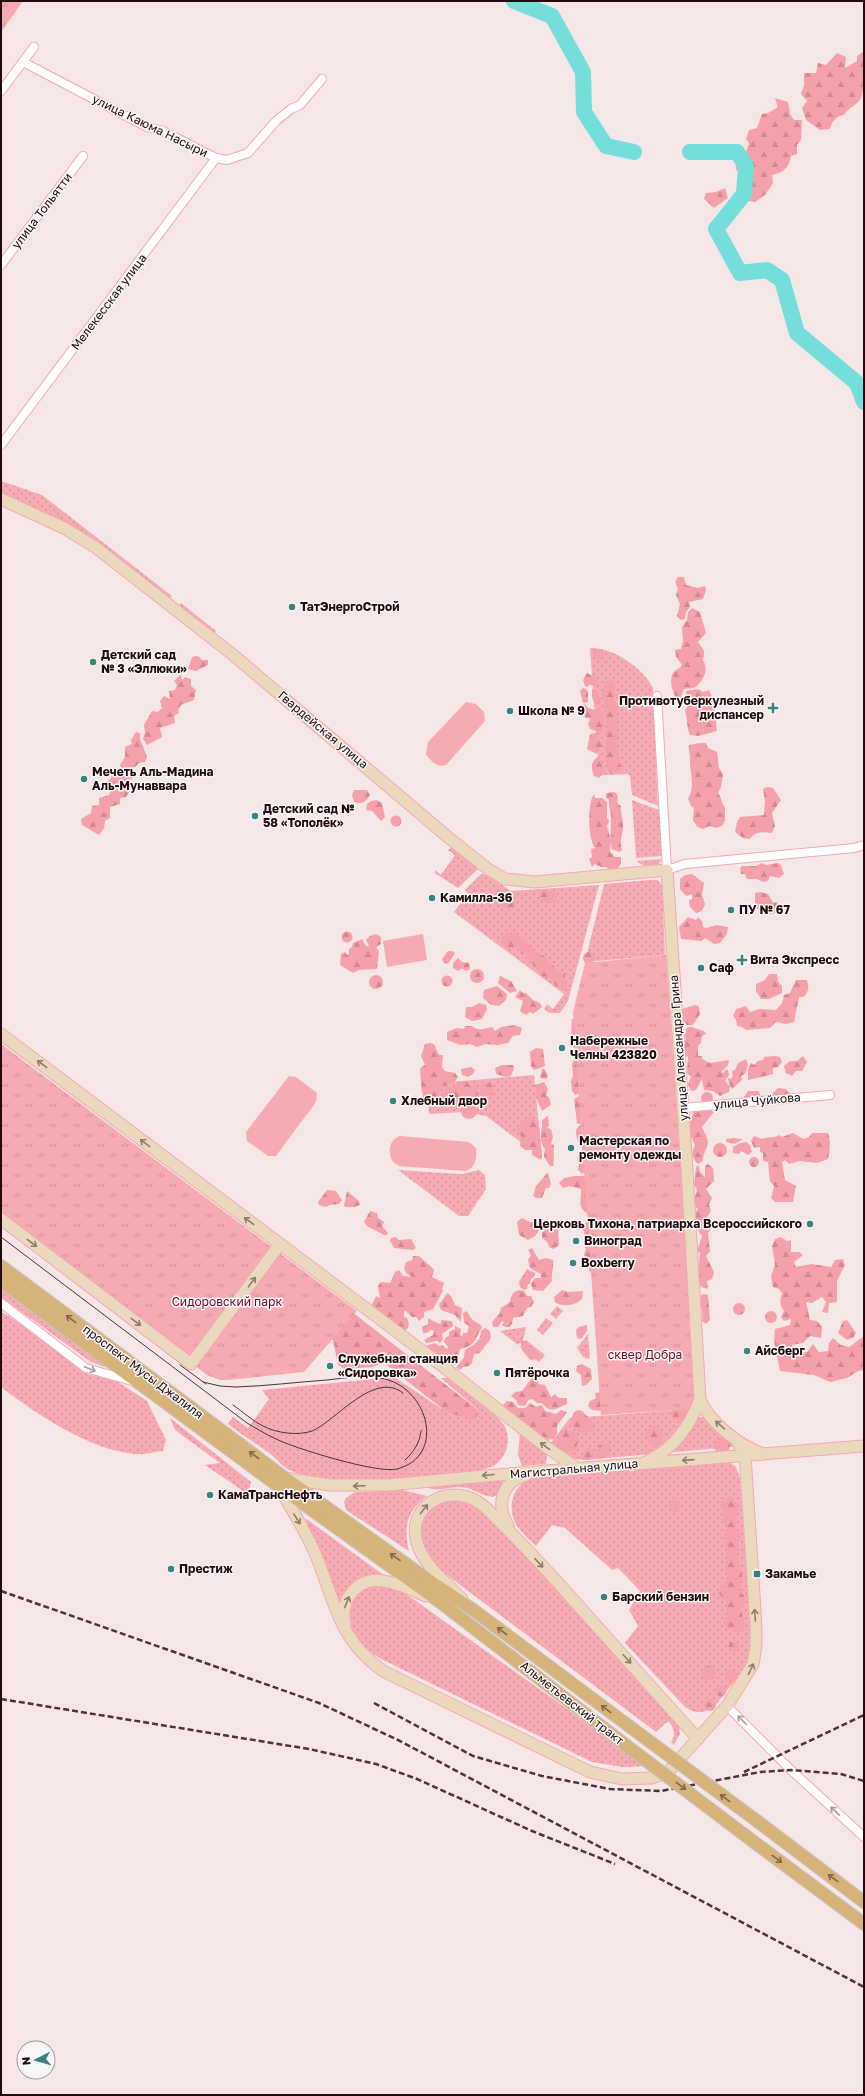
<svg xmlns="http://www.w3.org/2000/svg" width="865" height="2096" font-family="'Golos Text',sans-serif">
	<defs>
		<pattern id="grass-dots" width="8" height="8" patternUnits="userSpaceOnUse"><rect width="8" height="8" fill="#f6abb4"/><path d="M2 2h.1M6 6h.1" fill="none" stroke="#d3929a" stroke-width="1.8" stroke-linecap="round"/></pattern>
		<pattern id="forest-firs" width="22" height="20" patternUnits="userSpaceOnUse"><rect width="22" height="20" fill="#f5a1ac"/><path d="M5 1l3.5 6h-7zM16 11l3.5 6h-7z" fill="#d28993"/></pattern>
		<pattern id="park-tufts" width="24" height="20" patternUnits="userSpaceOnUse"><rect width="24" height="20" fill="#f6abb4"/><path d="M3 7l-1-3M5 7V3M7 7l1-3M15 17l-1-3M17 17v-4M19 17l1-3" fill="none" stroke="#d3929a"/></pattern>
	</defs>
	<rect width="100%" height="100%" fill="#f5e6e7"/>
	<g fill="url(#grass-dots)">
		<polygon points="1,481 42,495 172,596 170,599 98,544 55,518 1,492"/>
		<polygon points="181,603 216,631 214,634 179,606"/>
		<path d="M590,648c23,-1 53,20 63,40l5,118 -26,-11 -2,-19 -2,-2 -29,1z"/>
		<polygon points="632,800 659,810 662,856 636,858"/>
		<polygon points="451,848 453,848 478,867 478,869 458,888 435,873 435,870 441,875 455,855 448,850"/>
		<path d="M662,859l-4,6c-8,2 -16,2 -21,-4z"/>
		<polygon points="481,874 487,875 511,891 599,885 568,1001 560,1013 549,1013 544,1009 547,1004 553,1009 564,994 454,912 468,893 465,890"/>
		<polygon points="650,880 657,880 662,885 665,955 585,962 604,884"/>
		<polygon points="534,1075 542,1158 486,1116 464,1112 429,1114 427,1084"/>
		<polygon points="398,1170 462,1174 479,1170 485,1175 486,1189 468,1216 459,1216"/>
		<polygon points="1,1288 111,1369 91,1362 1,1297"/>
		<polygon points="557,1306 563,1311 556,1319 550,1314"/>
		<path d="M1,1312l8,4 79,58 30,8 29,19 19,39 -3,11c-9,1 -19,4 -28,3 -45,-4 -99,-40 -134,-67z"/>
		<polygon points="546,1318 553,1323 543,1335 537,1330"/>
		<polygon points="526,1327 524,1337 518,1345 500,1331"/>
		<polygon points="588,1334 590,1357 588,1359 583,1357 577,1348"/>
		<polygon points="526,1340 545,1355 539,1362 520,1347"/>
		<path d="M394,1377l51,34 32,-2 -36,-31h6c15,12 50,34 58,49 6,13 2,30 -10,38 -13,10 -112,17 -132,17 -22,-1 -45,-2 -66,-9 -16,-5 -17,-12 -29,-21 -13,-9 -27,-18 -40,-28l5,-7 15,11 21,-29 -7,-9z"/>
		<polygon points="694,1409 664,1445 652,1454 583,1460 570,1458 550,1444 570,1418"/>
		<polygon points="699,1417 705,1417 733,1441 732,1447 674,1452 675,1448"/>
		<polygon points="170,1418 251,1482 249,1491 246,1493 205,1465 220,1463 175,1430"/>
		<polygon points="520,1432 547,1454 546,1464 522,1466 518,1455"/>
		<path d="M728,1461l8,6 4,11c3,41 6,82 9,122 1,17 5,39 1,55 -5,17 -21,32 -31,46 -10,12 -21,15 -34,6l-60,-64 13,-17 -9,-16 11,-19 -22,-23 -6,2 -47,-42 -13,-3 -16,21c-6,-6 -14,-13 -19,-20 -12,-20 -3,-44 19,-50z"/>
		<path d="M502,1479l1,5 -3,10 -7,3c-11,-1 -20,-9 -32,-10 -12,-1 -24,6 -34,0z"/>
		<path d="M402,1490l25,6c-20,15 -24,31 -18,55l-63,-41 -2,-8 2,-4 9,-6z"/>
		<path d="M457,1499l13,2 30,24 179,198 1,11 -6,11 -3,-3c6,-8 3,-14 -3,-21l-12,11 -204,-153c-9,-7 -18,-15 -24,-25 -18,-28 -2,-51 29,-55z"/>
		<polygon points="305,1518 385,1576 368,1578 341,1615"/>
		<path d="M383,1584l19,7 245,175 -25,1 -30,-5 -213,-104c-8,-6 -19,-14 -25,-23 -9,-16 -5,-41 14,-48 5,-1 10,-2 15,-3z"/>
	</g>
	<g fill="url(#forest-firs)">
		<path d="M864,51c0,11 1,43 -4,49 -5,6 -12,8 -16,15 -8,1 -12,6 -14,14l-10,1 -14,-10 -4,-12 5,-7 -6,-7 3,-9v-12h12l2,-10 8,2 11,-12 9,4 -1,11 12,-7v-5z"/>
		<path d="M775,98l13,4 2,12 4,6h8l-1,20 -4,5v9l-6,2c-2,12 -8,17 -19,19l1,8 -8,12 -10,7 -7,-1v-12l4,-7 -2,-9 -9,3 -5,-7 -1,-11 11,-6 3,-9 -3,-4 3,-9 8,-2 5,-14 6,-1 10,-6z"/>
		<polygon points="725,188 728,198 714,208 704,199 706,193 716,192"/>
		<polygon points="678,577 684,577 686,585 698,588 705,586 706,590 703,599 689,602 690,607 686,612 685,619 680,620 677,616 680,604 676,595 678,589 675,582"/>
		<path d="M692,608l8,4 6,21 -8,9c5,8 8,7 5,18 6,10 1,19 -6,26 -3,3 -9,2 -13,3l-4,11 -4,-2c-4,-7 -8,-21 -1,-27 2,-2 5,-3 7,-6l-6,-8 -1,-7 6,-1 2,-9 -1,-13 5,-7 1,-8z"/>
		<circle cx="599" cy="655" r="6"/>
		<polygon points="198,656 202,660 208,660 208,665 196,671 188,669 192,657"/>
		<polygon points="587,673 599,679 595,686 589,685 587,687 585,686 583,680"/>
		<polygon points="181,674 182,680 185,677 191,679 191,686 196,690 194,700 181,705 178,710 179,713 174,716 175,723 160,728 162,737 147,745 143,739 145,732 144,725 152,711 158,712 162,708 160,701 164,696 170,699 169,691 175,690 177,685 174,681"/>
		<path d="M610,679l5,4 -1,17 4,11 -1,32 4,25 -4,5 -6,2c-13,-16 2,-54 -9,-67l3,-9 -3,-6 2,-7 -1,-3z"/>
		<polygon points="583,688 586,689 588,692 588,702 583,703 580,691"/>
		<polygon points="592,689 598,690 601,702 595,705 592,697"/>
		<path d="M698,689l5,3 6,-2c7,14 6,26 8,41l-19,5 -8,-1c-4,-9 -2,-16 -5,-24l2,-4 -1,-16z"/>
		<path d="M585,704l3,4 7,2 4,-3c6,7 7,19 2,26l-11,-4 -2,-5 2,-4 -1,-2h-4l-2,-13z"/>
		<polygon points="136,732 140,733 140,739 147,757 145,762 139,763 135,767 122,769 120,765 125,757 125,747 132,744 131,740"/>
		<polygon points="596,733 602,744 597,754 587,749 590,734"/>
		<path d="M699,743h7l2,5 9,4 2,16 4,6 -2,13 -3,6c4,5 3,10 7,14v14l-3,5 -6,2 -6,-2 -7,3 -6,-2 -4,-7 1,-12 -3,-2 -3,-7c8,-14 1,-27 2,-41 0,-5 -2,-8 -1,-13z"/>
		<path d="M599,756l6,16 -6,6 -5,-2c-3,-10 -4,-14 5,-20z"/>
		<polygon points="133,769 135,777 124,783 131,789 126,797 120,798 120,804 110,807 110,818 105,821 104,828 99,835 82,825 81,819 91,813 92,806 99,805 99,798 109,795 111,790 107,782 111,778 111,773"/>
		<path d="M767,787l6,1 8,12 -9,13 3,13 -3,7c-9,-1 -17,-2 -22,6l-7,-1 -8,-6 2,-10 3,-5 24,-2 1,-14 -2,-12z"/>
		<path d="M354,790h13l3,5c-5,8 -7,9 -16,7l-2,-7z"/>
		<path d="M614,792l3,2 1,10 3,2c-1,7 3,15 2,22 -1,8 -4,14 -1,22l-3,2 -7,-3c-2,-7 -1,-20 -1,-28 1,-7 -3,-14 -2,-21l-3,-2v-5z"/>
		<path d="M594,794l1,4h7l5,4v16l2,3 -2,5 4,14 -1,12 5,5h6v6l-4,6 -7,1 -4,-3h-5l-6,-3 -3,3 -3,-8 3,-2 -1,-8 4,-1c-7,-9 -8,-45 -1,-54z"/>
		<polygon points="377,800 382,803 385,817 381,821 372,811 366,810 367,804 371,801"/>
		<circle cx="396" cy="821" r="5.5"/>
		<polygon points="762,863 766,865 778,863 781,865 784,874 779,878 770,876 768,881 763,882 757,879 747,879 745,874 741,874 740,868 742,866 756,866"/>
		<polygon points="692,874 704,883 702,895 705,904 702,911 696,913 690,907 689,900 692,899 692,894 686,896 680,889 680,879 685,875"/>
		<polygon points="502,889 508,900 514,901 515,906 511,911 493,901 492,893"/>
		<polygon points="544,889 558,894 556,901 547,903 540,900 539,894"/>
		<polygon points="760,892 768,894 773,903 777,902 778,909 775,913 770,914 755,908 755,893"/>
		<polygon points="688,917 696,920 698,917 702,921 703,927 706,928 717,925 728,927 727,934 720,943 714,944 705,938 702,941 681,939 679,927"/>
		<path d="M515,931l3,1 1,5h3l16,17c11,1 15,17 27,19v7l2,4 -2,6 -9,-4 -7,-9 -8,-1 -16,-23h-4l-3,-6 -4,2 -2,-2 -3,2 -6,-4 -2,-5 5,-7z"/>
		<circle cx="347" cy="937" r="5.5"/>
		<polygon points="376,934 381,937 381,944 376,947 379,951 377,969 359,970 353,973 340,965 341,954 345,952 347,955 349,954 349,949 352,947 353,943 362,939 366,946 369,946 366,940 370,936"/>
		<polygon points="448,951 452,951 455,953 448,964 444,963 442,959"/>
		<circle cx="589" cy="958" r="6"/>
		<polygon points="458,958 462,962 469,963 470,969 466,971 462,968 458,971 453,968 453,963"/>
		<circle cx="477" cy="976" r="7"/>
		<polygon points="769,974 777,974 778,982 782,986 782,993 769,999 761,999 756,991 756,984 765,980"/>
		<circle cx="376" cy="982" r="7"/>
		<circle cx="447" cy="981" r="5.5"/>
		<polygon points="500,976 511,981 517,991 510,993 498,983"/>
		<path d="M796,980h11c2,7 2,11 -3,17h-5l-5,25 -8,2 -10,-2 -6,6 -24,2 -4,-3 -5,-1 -1,-6 -3,-4 3,-7 10,-3 4,6 9,-3 17,1 6,-7 2,-8 6,-2z"/>
		<polygon points="497,986 507,994 506,1000 499,1006 491,1005 483,998 484,990"/>
		<polygon points="520,990 523,993 526,993 533,1000 540,1003 542,1007 533,1014 530,1012 526,1015 520,1011 523,1001 515,997"/>
		<polygon points="479,1003 486,1005 487,1009 482,1019 472,1021 465,1017 466,1007 472,1007"/>
		<polygon points="695,1005 699,1006 700,1014 693,1025 687,1025 682,1021 680,1013 682,1009"/>
		<polygon points="572,1019 575,1019 579,1053 575,1050 571,1039"/>
		<path d="M515,1025l7,3 -2,7 -7,1 -5,7 -10,2 -13,-1 -8,3 -7,-3 -10,1 -13,-5v-8l10,-4 6,1 3,-3h6c6,5 12,3 20,1l3,4 6,-4z"/>
		<polygon points="691,1027 704,1031 706,1034 702,1036 701,1043 698,1046 698,1056 702,1056 702,1059 710,1063 729,1060 728,1065 721,1072 724,1073 725,1070 728,1070 729,1075 725,1081 730,1087 729,1092 720,1096 713,1091 704,1090 702,1079 696,1090 691,1091 688,1084 691,1077 687,1073 688,1057 684,1055 683,1042 686,1040 684,1034 686,1033 686,1028"/>
		<path d="M430,1043l4,1 5,11h4l-1,12 3,4 10,2 3,4 -4,6 -13,4 -2,8 2,9c-3,0 -5,3 -8,3 -13,1 -12,-30 -13,-39l5,-3 -4,-9 4,-12z"/>
		<polygon points="536,1048 543,1049 545,1066 534,1070 531,1066 530,1052"/>
		<polygon points="579,1054 581,1093 575,1095 572,1091 571,1081 573,1076 572,1064 576,1056"/>
		<polygon points="775,1056 780,1057 782,1062 778,1067 773,1068 773,1074 748,1080 748,1069 751,1063 754,1065 758,1061 763,1060 764,1057"/>
		<polygon points="803,1056 807,1062 802,1071 796,1071 792,1076 786,1073 784,1066 790,1061 797,1061"/>
		<polygon points="746,1059 748,1065 745,1074 741,1076 742,1080 732,1089 729,1084 728,1078 731,1079 733,1076 732,1071 735,1070 738,1063"/>
		<polygon points="502,1065 513,1065 514,1068 511,1076 506,1077 496,1074 495,1068"/>
		<polygon points="471,1067 475,1070 473,1074 468,1077 462,1075 461,1069"/>
		<polygon points="542,1069 544,1069 548,1075 547,1079 540,1078"/>
		<polygon points="462,1081 466,1081 472,1087 477,1085 479,1090 476,1098 465,1096 462,1100 456,1098 450,1101 443,1102 441,1095 447,1087 454,1087"/>
		<polygon points="544,1082 548,1089 546,1096 549,1097 551,1105 542,1111 536,1098 535,1085"/>
		<polygon points="490,1083 493,1084 493,1095 481,1097 480,1094 481,1084"/>
		<polygon points="778,1088 786,1089 790,1093 786,1103 780,1103 772,1094"/>
		<polygon points="748,1091 759,1091 760,1096 758,1099 745,1100 744,1097"/>
		<circle cx="707" cy="1098" r="6"/>
		<polygon points="581,1095 583,1125 577,1123 574,1099"/>
		<circle cx="469" cy="1111" r="8"/>
		<path d="M708,1109l6,3 -12,15c2,6 8,12 5,19 -1,5 -5,10 -4,15l-5,3c-6,-5 -7,-12 -3,-18l-6,-15v-13l3,-1 2,-7z"/>
		<polygon points="533,1116 539,1126 542,1156 541,1160 532,1155 532,1150 525,1150 520,1146 521,1136 517,1130 521,1121"/>
		<path d="M548,1116l1,10 -2,2 4,1 2,8 -2,7 3,1c-1,8 1,13 -1,21h-3l-6,-9 1,-8c-8,-11 -2,-17 -3,-29z"/>
		<path d="M580,1125l2,1 8,42 -8,6 -4,-4 1,-5 -2,-7 5,-5v-6h2l-1,-5h-5c-1,-8 -5,-10 2,-17z"/>
		<path d="M793,1133l10,6 6,-2 3,-4h16c3,7 2,19 0,26l-11,4 -17,-2 -11,3 -4,-4 -3,2 3,18 11,6 -3,16h-18l-4,-4 3,-12 -4,-5 -2,-19 -5,-1v-8l-3,-1v-5l-6,1 -3,-7 3,-5 8,3c6,-3 11,0 17,-4l3,2z"/>
		<polygon points="733,1138 743,1139 735,1144 726,1142 726,1139"/>
		<polygon points="747,1142 750,1146 752,1152 748,1155 741,1151 739,1154 733,1153 733,1147 740,1143"/>
		<circle cx="720" cy="1150" r="7"/>
		<circle cx="754" cy="1162" r="5"/>
		<path d="M708,1164l5,4 1,13 -8,8 6,9 -3,6 2,7 -5,8 5,10 -3,4 2,19 -4,4 8,16 -2,7 -5,2 1,8 -7,-2 -3,-10 2,-24 -3,-2 5,-15c-6,-5 -4,-14 -8,-21l4,-6 -5,-5 4,-14 -3,-5 2,-18 3,-2 1,7 5,5v-11z"/>
		<polygon points="548,1172 551,1184 549,1188 546,1188 542,1198 536,1198 533,1196 536,1186"/>
		<path d="M575,1176h14l2,37 -6,-1c-8,-8 -3,-13 -4,-23l-12,-3 -6,2 -4,-5 5,-5z"/>
		<polygon points="327,1190 336,1191 342,1200 339,1204 329,1205 326,1207 319,1205 318,1202"/>
		<polygon points="347,1191 359,1201 360,1205 354,1207 345,1207 344,1205"/>
		<polygon points="370,1211 377,1213 378,1218 384,1222 382,1226 388,1233 386,1236 367,1226 364,1222"/>
		<polygon points="522,1218 530,1222 537,1221 541,1228 535,1236 528,1240 519,1235 517,1222"/>
		<path d="M590,1220l5,53 -6,-2v-6l-5,-10 2,-6c-4,-6 0,-15 -3,-22l2,-4z"/>
		<polygon points="550,1225 558,1228 559,1245 554,1249 550,1248 547,1242 542,1238 542,1233"/>
		<polygon points="396,1237 399,1240 411,1239 416,1248 413,1250 394,1248 390,1241 391,1238"/>
		<path d="M781,1237l6,4 4,-1v12h8l4,3 -9,7 2,5 15,-3 20,3 4,-7 8,-1 2,6 -8,16v21l-8,1 -1,10 -6,-1 4,-10 -4,-5 -10,6 -6,-1 4,18 7,1 5,6 -1,11 -11,-2 -7,7 -11,2 7,8 8,-1 6,-8 6,8 9,-1 1,-8 4,-5 8,7 8,2 15,-11v34l-6,1 -11,7 -17,4 -16,-7 -34,-4 -6,-30 1,-12 15,-4 1,-6 -7,2 -3,-4 3,-6c-5,-5 -4,-11 -2,-18l-3,-4 -6,-2 -2,-11 4,-11 -3,-19 3,-7z"/>
		<path d="M532,1248l7,12 7,-2 7,2c1,8 -2,13 -1,21l-9,10 -10,-1 -2,-6 4,-6h6v-4l-11,-6 -2,-8 3,-5 -3,-5z"/>
		<path d="M280,1256l193,150c5,4 5,7 2,13l-4,1 -26,-9 -62,-49 -10,5 -29,2 -6,-4 -5,-25 -5,-3z"/>
		<path d="M413,1256h6c2,2 14,12 15,14l-2,7 12,6 -2,5 1,3 -10,18 -9,3v5l-5,4 -3,-4h-4l-6,-6h-2v6l3,1c2,5 3,9 -1,12h-7l-7,-10h-5l-3,-6 -7,-1 -6,-6 5,-11 4,2 -2,-12 3,-4 9,1 5,-11 4,-2 4,6 9,1 -6,-4 -2,-5 2,-6 6,-2z"/>
		<polygon points="527,1269 535,1273 535,1276 531,1279 530,1284 528,1284 527,1289 524,1290 520,1287 519,1282"/>
		<path d="M519,1290l5,1 3,5h4l3,6 -3,5 -4,1 -4,8 -10,2 -1,6 -3,3h-4l-3,-2 2,-3 -2,-1 -4,6h-5l-1,-5 8,-9 1,-5 9,-6c1,-7 2,-10 9,-12z"/>
		<path d="M562,1290l6,2 15,-1 -1,8c-6,6 -19,9 -27,3l-1,-5z"/>
		<polygon points="447,1293 451,1296 455,1305 462,1308 461,1322 455,1315 441,1310 439,1305"/>
		<path d="M704,1294l4,1 2,25 -4,4 -4,-3c2,-9 -3,-17 -1,-26z"/>
		<circle cx="739" cy="1309" r="6"/>
		<circle cx="771" cy="1317" r="6"/>
		<path d="M467,1311c3,7 7,11 14,14l1,3c-8,10 -4,17 -22,21l-3,12 -9,6v-5l-3,-2 -2,2 -8,-5 1,-5 -9,-1 -1,-5 8,-3 6,3 2,-1 5,4 1,-2 -4,-6 2,-4 3,-1v-4l6,-3v-3l6,3 -1,6 3,1v-3h4l2,-7 -5,-3 -1,-10z"/>
		<polygon points="428,1318 439,1324 441,1323 441,1320 452,1321 453,1326 442,1334 443,1339 440,1343 437,1341 426,1343 424,1340 433,1335 434,1331 431,1330 427,1333 423,1333 422,1327 428,1324"/>
		<polygon points="847,1320 856,1333 853,1338 847,1340 838,1333 843,1321"/>
		<polygon points="587,1325 587,1331 581,1339 577,1338 576,1330 579,1327"/>
		<path d="M485,1328l5,3 1,7 -11,15 -6,1 -2,9 -3,3 -6,1 -3,3 -4,-2 8,-11 1,-7c8,-5 16,-8 16,-19z"/>
		<polygon points="522,1339 540,1354 539,1359 530,1360 522,1350 520,1340"/>
		<polygon points="582,1364 591,1369 592,1379 586,1385 582,1386 581,1375 576,1371 577,1366"/>
		<path d="M534,1375l3,2 2,7 6,1 6,12 4,-3 4,4h8v6c-11,4 -15,11 -25,-1h-5l-5,-4 -4,1 -3,6 -7,-1 -2,-5 -5,-4 4,-4 7,-1z"/>
		<polygon points="602,1392 602,1411 592,1410 588,1406 590,1401 596,1398 595,1393"/>
		<polygon points="507,1401 513,1402 518,1408 525,1408 530,1403 536,1407 542,1405 545,1411 556,1414 561,1410 567,1412 557,1426 557,1434 554,1439 545,1440 501,1407"/>
		<polygon points="689,1404 689,1413 682,1421 672,1418 672,1405"/>
		<path d="M578,1410l4,1 11,11v7c-9,7 -18,3 -23,-7l4,-10z"/>
		<polygon points="655,1425 663,1432 663,1442 658,1447 650,1445 647,1438 647,1430"/>
		<polygon points="560,1431 572,1431 578,1437 576,1450 569,1452 558,1448 556,1442 560,1438"/>
		<circle cx="722" cy="1446" r="8"/>
		<polygon points="607,1443 610,1445 609,1453 605,1458 598,1459 595,1453 599,1445"/>
		<circle cx="588" cy="1454" r="6"/>
		<path d="M727,1498h6l6,9 -3,17 4,9 -2,26 4,14 -1,19 4,5 -1,7 -4,3 5,17 -3,7c-9,3 -14,-1 -19,-8l4,-11v-10l-5,-4 -3,-5 8,-17c-5,-10 1,-15 -1,-25 -1,-9 -5,-16 1,-24l-6,-7 4,-6 -3,-6v-6z"/>
		<circle cx="675" cy="1506" r="6"/>
		<circle cx="734" cy="1647" r="5.5"/>
		<circle cx="709" cy="1673" r="7"/>
		<circle cx="731" cy="1676" r="6"/>
		<circle cx="721" cy="1691" r="5.5"/>
		<circle cx="710" cy="1705" r="6"/>
	</g>
	<g fill="url(#park-tufts)">
		<polygon points="1,1 23,1 1,32"/>
		<polygon points="666,955 697,1403 695,1409 601,1415 573,1012 585,963"/>
		<polygon points="1,1044 357,1311 304,1372 229,1380 220,1380 207,1375 1,1217"/>
	</g>
	<g fill="#f6abb4">
		<path d="M466,702l10,2 8,8 1,9 -39,44c-10,3 -14,-4 -20,-10l2,-13z"/>
		<polygon points="423,934 427,960 387,967 383,941"/>
		<polygon points="289,1076 296,1077 317,1093 316,1102 276,1156 268,1156 247,1141 246,1132"/>
		<path d="M400,1136l69,6 7,6c1,10 0,20 -11,23l-66,-5 -6,-4c-6,-10 -4,-22 7,-26z"/>
	</g>
	<g fill="none" stroke-linecap="round" stroke-linejoin="round">
		<g stroke="#73deda" stroke-width="16">
			<polyline points="514,1 552,16 583,72 584,112 606,146 634,152"/>
			<polyline points="690,152 737,152 746,166 744,194 716,229 740,273 767,270 782,280 797,333 857,383 864,402"/>
		</g>
		<g stroke="#f1aab2" stroke-width="10">
			<g id="street">
				<polyline points="23,62 147,127 163,131 216,158 227,160 248,153 276,121 291,109 300,105 322,79"/>
				<polyline points="1,91 34,47"/>
				<polyline points="1,265 83,156"/>
				<polyline points="1,445 216,158"/>
				<polyline points="657,696 667,870 685,864 854,848 864,845"/>
				<polyline points="683,1108 830,1095"/>
				<polyline points="1,1303 86,1368 132,1381"/>
				<polyline points="727,1706 791,1770 864,1837"/>
			</g>
		</g>
		<g stroke="#f1aab2" stroke-width="13">
			<g id="secondary">
				<path d="M1,499l63,29 31,19 137,107 217,184 39,31 17,10 30,3 132,-12 20,300 13,230c11,24 39,45 63,54"/>
				<polyline points="1,1034 441,1365 545,1446 577,1468"/>
				<polyline points="1,1219 191,1364 280,1244"/>
				<path d="M647,1461c26,-11 43,-36 53,-61"/>
				<polyline points="285,1478 330,1485 389,1485 484,1476 864,1446"/>
				<path d="M278,1486c13,22 27,44 37,67 20,47 22,86 68,118l207,101 32,7 29,-1 16,-5 60,-67 26,-42 3,-18v-20l-11,-171 -7,-12"/>
				<path d="M508,1526c-12,-21 -7,-44 18,-51"/>
				<path d="M462,1599c-16,-17 -38,-33 -45,-56 -11,-38 32,-60 61,-41 7,4 13,11 18,16 19,18 37,38 55,57 49,55 98,109 147,164"/>
				<path d="M345,1625c-2,-10 -2,-21 5,-30 19,-28 52,-9 76,1"/>
			</g>
		</g>
		<g stroke="#cac4c5" stroke-width="14">
			<g id="primary">
				<polyline points="1,1266 285,1478 427,1579 472,1609 637,1732"/>
				<polyline points="1,1281 273,1482 440,1602 627,1746"/>
				<polyline points="757,1821 864,1902"/>
				<polyline points="746,1836 864,1924"/>
			</g>
		</g>
		<use href="#street" stroke="#fff" stroke-width="8"/>
		<use href="#secondary" stroke="#ebd9be" stroke-width="11"/>
		<use href="#primary" stroke="#d7b37c" stroke-width="12"/>
		<g stroke="#4a3437" stroke-width="1">
			<path d="M1,1237l246,186c9,5 18,11 27,15 19,10 104,36 123,31 49,-13 32,-79 -12,-90 -19,-5 -39,-1 -58,1 -30,2 -60,6 -91,7l-16,-1 -17,-4"/>
			<polyline points="180,1365 206,1384"/>
			<path d="M233,1405c10,7 20,16 30,21 13,7 35,10 49,5 24,-10 62,-61 91,-38"/>
			<path d="M405,1460c9,-8 15,-18 16,-29"/>
		</g>
		<g stroke="#4a3437" stroke-width="2.5" stroke-dasharray="6 3" stroke-linecap="butt">
			<polyline points="1,1591 319,1703 400,1741 864,1987"/>
			<polyline points="1,1699 309,1749 376,1764 417,1779 532,1831 615,1864"/>
			<polyline points="374,1703 473,1756 542,1776 610,1789 661,1791 760,1772 791,1770 841,1774 864,1781"/>
			<polyline points="744,1772 864,1715"/>
		</g>
		<g stroke="#cac4c5" stroke-width="14" stroke-linecap="butt">
			<g id="primary-bridge">
				<polyline points="637,1732 757,1821"/>
				<polyline points="627,1746 746,1836"/>
			</g>
		</g>
		<use href="#primary-bridge" stroke="#d7b37c" stroke-width="12"/>
	</g>
	<defs><path id="oneway-shaft" d="M-6 0H5M1.5-3L5.5 0L1.5 3" fill="none" stroke-width="1.6" stroke-linecap="round" stroke-linejoin="round"/></defs>
	<g stroke="#917c6f">
		<use href="#oneway-shaft" transform="translate(42 1064) rotate(-143)"/>
		<use href="#oneway-shaft" transform="translate(145 1143) rotate(-143)"/>
		<use href="#oneway-shaft" transform="translate(249 1221) rotate(-143)"/>
		<use href="#oneway-shaft" transform="translate(32 1243) rotate(37)"/>
		<use href="#oneway-shaft" transform="translate(252 1282) rotate(-53)"/>
		<use href="#oneway-shaft" transform="translate(136 1322) rotate(37)"/>
		<use href="#oneway-shaft" transform="translate(720 1425) rotate(-139)"/>
		<use href="#oneway-shaft" transform="translate(545 1446) rotate(-143)"/>
		<use href="#oneway-shaft" transform="translate(688 1460) rotate(176)"/>
		<use href="#oneway-shaft" transform="translate(488 1475) rotate(175)"/>
		<use href="#oneway-shaft" transform="translate(359 1486) rotate(178)"/>
		<use href="#oneway-shaft" transform="translate(424 1509) rotate(-52)"/>
		<use href="#oneway-shaft" transform="translate(297 1519) rotate(58)"/>
		<use href="#oneway-shaft" transform="translate(539 1563) rotate(47)"/>
		<use href="#oneway-shaft" transform="translate(347 1602) rotate(-68)"/>
		<use href="#oneway-shaft" transform="translate(755 1615) rotate(-94)"/>
		<use href="#oneway-shaft" transform="translate(627 1659) rotate(48)"/>
		<use href="#oneway-shaft" transform="translate(751 1669) rotate(-65)"/>
	</g>
	<g stroke="#86674a">
		<use href="#oneway-shaft" transform="translate(71 1319) rotate(-143)"/>
		<use href="#oneway-shaft" transform="translate(254 1455) rotate(-143)"/>
		<use href="#oneway-shaft" transform="translate(395 1557) rotate(-145)"/>
		<use href="#oneway-shaft" transform="translate(502 1631) rotate(-143)"/>
		<use href="#oneway-shaft" transform="translate(606 1709) rotate(-143)"/>
		<use href="#oneway-shaft" transform="translate(681 1786) rotate(37)"/>
		<use href="#oneway-shaft" transform="translate(725 1798) rotate(-143)"/>
		<use href="#oneway-shaft" transform="translate(777 1859) rotate(37)"/>
		<use href="#oneway-shaft" transform="translate(833 1878) rotate(-143)"/>
	</g>
	<g stroke="#a79d9f">
		<use href="#oneway-shaft" transform="translate(90 1369) rotate(21)"/>
		<use href="#oneway-shaft" transform="translate(742 1720) rotate(-135)"/>
		<use href="#oneway-shaft" transform="translate(835 1811) rotate(-137)"/>
	</g>
	<g fill="#39827e" stroke="#f7f7f7" stroke-width="1.5">
		<circle cx="292" cy="607" r="4"/>
		<circle cx="93" cy="662" r="4"/>
		<path d="M771 702h4v4h4v4h-4v4h-4v-4h-4v-4h4z"/>
		<circle cx="510" cy="711" r="4"/>
		<circle cx="84" cy="779" r="4"/>
		<circle cx="255" cy="816" r="4"/>
		<circle cx="432" cy="898" r="4"/>
		<circle cx="731" cy="910" r="4"/>
		<path d="M740 954h4v4h4v4h-4v4h-4v-4h-4v-4h4z"/>
		<circle cx="701" cy="968" r="4"/>
		<circle cx="562" cy="1048" r="4"/>
		<circle cx="393" cy="1101" r="4"/>
		<circle cx="571" cy="1148" r="4"/>
		<circle cx="810" cy="1224" r="4"/>
		<circle cx="576" cy="1241" r="4"/>
		<circle cx="573" cy="1263" r="4"/>
		<circle cx="747" cy="1351" r="4"/>
		<circle cx="330" cy="1366" r="4"/>
		<circle cx="497" cy="1373" r="4"/>
		<circle cx="210" cy="1495" r="4"/>
		<circle cx="171" cy="1569" r="4"/>
		<rect x="753" y="1570" width="8" height="8" rx="2"/>
		<circle cx="604" cy="1597" r="4"/>
	</g>
	<g text-anchor="middle" stroke-width="3" stroke-linejoin="round" paint-order="stroke">
		<g font-size="12" fill="#220a0e" stroke="#f7f7f7">
			<text transform="translate(150 126) rotate(26)" y="4">улица Каюма Насыри</text>
			<text transform="translate(42 211) rotate(-53)" y="4">улица Тольятти</text>
			<text transform="translate(109 302) rotate(-53)" y="4">Мелекесская улица</text>
			<text transform="translate(323 730) rotate(40)" y="4">Гвардейская улица</text>
			<text transform="translate(679 1048) rotate(-94)" y="4">улица Александра Грина</text>
			<text transform="translate(757 1101) rotate(-5)" y="4">улица Чуйкова</text>
			<text transform="translate(143 1372) rotate(37)" y="4">проспект Мусы Джалиля</text>
			<text transform="translate(574 1469) rotate(-5)" y="4">Магистральная улица</text>
			<text transform="translate(572 1703) rotate(38)" y="4">Альметьевский тракт</text>
		</g>
		<g font-size="12" font-weight="bold" fill="#220a0e" stroke="#f7f7f7" text-anchor="start">
			<text x="300" y="611">ТатЭнергоСтрой</text>
			<text x="101" y="659">Детский сад<tspan x="101" dy="14">№ 3 «Эллюки»</tspan></text>
			<text x="764" y="705" text-anchor="end">Противотуберкулезный<tspan x="764" dy="14">диспансер</tspan></text>
			<text x="518" y="715">Школа № 9</text>
			<text x="92" y="776">Мечеть Аль-Мадина<tspan x="92" dy="14">Аль-Мунаввара</tspan></text>
			<text x="263" y="813">Детский сад №<tspan x="263" dy="14">58 «Тополёк»</tspan></text>
			<text x="440" y="902">Камилла-36</text>
			<text x="739" y="914">ПУ № 67</text>
			<text x="750" y="964">Вита Экспресс</text>
			<text x="709" y="972">Саф</text>
			<text x="570" y="1045">Набережные<tspan x="570" dy="14">Челны 423820</tspan></text>
			<text x="401" y="1105">Хлебный двор</text>
			<text x="579" y="1145">Мастерская по<tspan x="579" dy="14">ремонту одежды</tspan></text>
			<text x="802" y="1228" text-anchor="end">Церковь Тихона, патриарха Всероссийского</text>
			<text x="584" y="1245">Виноград</text>
			<text x="581" y="1267">Boxberry</text>
			<text x="755" y="1355">Айсберг</text>
			<text x="338" y="1363">Служебная станция<tspan x="338" dy="14">«Сидоровка»</tspan></text>
			<text x="505" y="1377">Пятёрочка</text>
			<text x="218" y="1499">КамаТрансНефть</text>
			<text x="179" y="1573">Престиж</text>
			<text x="765" y="1578">Закамье</text>
			<text x="612" y="1601">Барский бензин</text>
		</g>
		<g font-size="12" fill="#700e2a" stroke="#f7f7f7">
			<text x="227" y="1306">Сидоровский парк</text>
			<text x="645" y="1359">сквер Добра</text>
		</g>
	</g>
	<rect width="865" height="2096" fill="none" stroke="#220a0e" stroke-width="4"/>
	<g transform="translate(36 2060) rotate(264)"><circle r="19" fill="#f7f7f7" stroke="#a2989a"/>
	<path d="M0-3L7 15L0 10L-7 15Z" fill="#39827e"/>
	<text y="-6" font-size="11" font-weight="bold" text-anchor="middle" fill="#220a0e">N</text>
	</g>
</svg>
